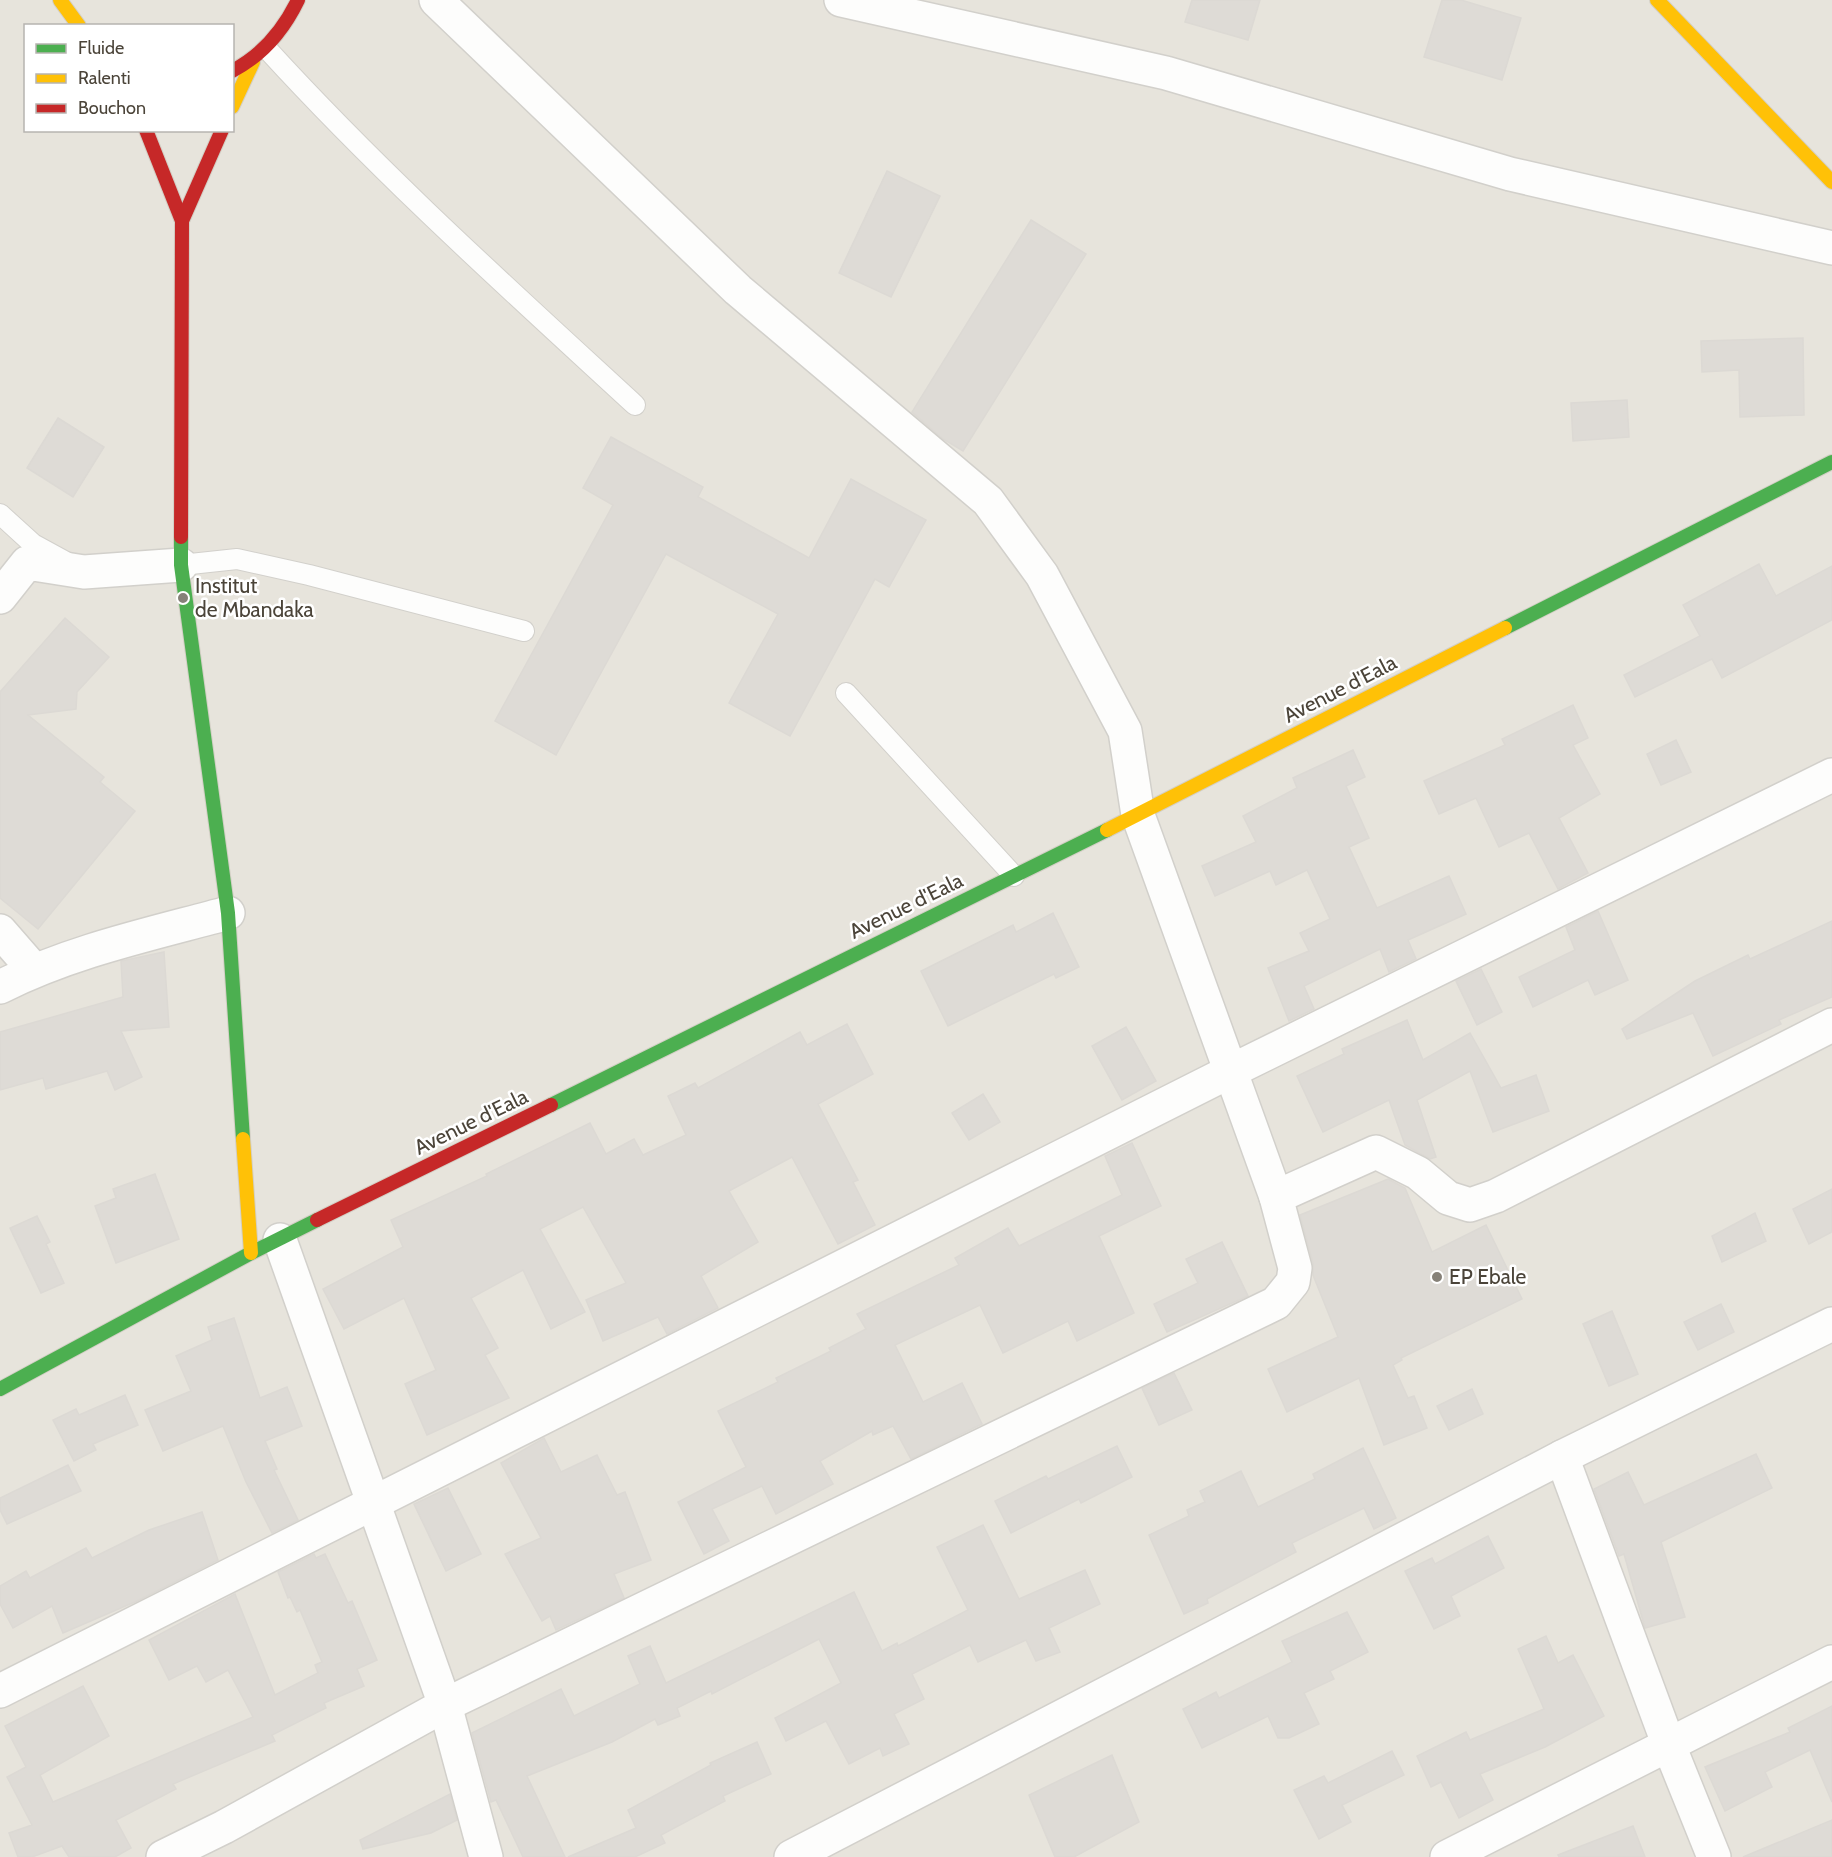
<svg xmlns="http://www.w3.org/2000/svg" width="1832" height="1857" font-family="Cabin,sans-serif">
	<rect width="100%" height="100%" fill="#f4f2ee"/>
	<path fill="#e7e4dc" fill-rule="evenodd" d="M0,0h1832v1857h-1832zM26,26h206v104h-206z"/>
	<g fill="#dedbd6" stroke="#dcd9d4" stroke-width="1.5">
		<polygon points="1192,0 1260,0 1248,40 1185,22"/>
		<polygon points="1442,0 1461,0 1521,18 1502,80 1424,57"/>
		<polygon points="887,171 940,196 891,297 839,273"/>
		<polygon points="1031,220 1086,254 963,451 943,439 912,412"/>
		<polygon points="1803,338 1804,415 1740,417 1739,370 1702,372 1701,341"/>
		<polygon points="1627,400 1629,437 1573,441 1571,403"/>
		<polygon points="58,418 104,447 73,497 27,468"/>
		<polygon points="611,437 703,487 698,497 809,558 851,479 926,520 889,587 875,579 790,736 729,703 778,614 666,554 556,755 495,721 613,505 583,488"/>
		<polygon points="1759,564 1776,596 1832,566 1832,620 1722,678 1712,659 1635,697 1624,675 1700,636 1683,605"/>
		<polygon points="65,618 109,657 77,692 76,709 28,715 104,777 100,782 135,811 38,929 0,898 0,692"/>
		<polygon points="1573,705 1588,738 1573,745 1600,794 1559,818 1588,873 1558,889 1529,833 1499,847 1476,798 1439,814 1424,781 1505,745 1502,739"/>
		<polygon points="1676,740 1691,772 1661,785 1647,754"/>
		<polygon points="1353,750 1365,777 1346,786 1369,838 1349,847 1377,908 1449,876 1466,914 1408,940 1416,959 1399,967 1389,972 1380,949 1304,986 1314,1009 1289,1021 1268,968 1309,951 1300,933 1330,919 1307,870 1276,885 1270,871 1215,896 1202,866 1256,842 1243,816 1297,788 1293,778"/>
		<polygon points="1598,911 1628,980 1595,995 1588,980 1533,1007 1519,977 1575,950 1566,927"/>
		<polygon points="1053,913 1079,967 1056,978 1054,974 948,1026 921,971 1013,925 1016,932"/>
		<polygon points="1832,921 1832,997 1779,1020 1781,1024 1713,1056 1693,1013 1627,1039 1622,1029 1695,981 1748,955 1750,959"/>
		<polygon points="164,952 169,1027 121,1031 142,1077 115,1090 107,1071 46,1089 43,1078 0,1090 0,1032 123,997 121,961"/>
		<polygon points="1481,969 1502,1012 1477,1025 1456,981"/>
		<polygon points="1407,1020 1423,1060 1470,1033 1501,1088 1536,1075 1549,1111 1493,1132 1470,1071 1417,1100 1436,1157 1430,1159 1405,1145 1389,1100 1323,1132 1297,1076 1344,1054 1342,1049"/>
		<polygon points="847,1024 873,1074 818,1104 858,1180 853,1182 875,1225 838,1244 792,1157 729,1191 758,1242 701,1276 718,1308 667,1334 658,1317 603,1341 586,1300 626,1283 583,1207 540,1229 585,1312 551,1329 523,1270 471,1298 498,1348 485,1355 509,1398 427,1435 405,1384 436,1370 404,1298 344,1329 323,1289 403,1247 391,1220 487,1176 486,1174 590,1123 606,1154 634,1139 643,1155 686,1135 668,1096 695,1083 698,1088 800,1032 807,1045"/>
		<polygon points="1126,1027 1156,1081 1122,1100 1092,1046"/>
		<polygon points="983,1094 1000,1122 969,1140 952,1113"/>
		<polygon points="1132,1143 1161,1206 1099,1236 1134,1313 1077,1341 1068,1321 1003,1353 980,1305 895,1345 923,1402 962,1383 982,1424 911,1459 893,1426 873,1435 872,1431 820,1461 833,1484 776,1514 762,1486 712,1509 729,1541 704,1554 678,1502 746,1467 718,1411 778,1382 776,1378 831,1351 829,1348 866,1329 857,1314 959,1265 955,1258 1008,1228 1019,1246 1122,1195 1105,1156"/>
		<polygon points="155,1174 179,1239 116,1263 95,1206 116,1198 113,1189"/>
		<polygon points="1388,1179 1405,1188 1432,1252 1486,1225 1522,1299 1401,1358 1402,1360 1393,1365 1408,1398 1414,1396 1427,1428 1384,1445 1359,1378 1287,1412 1268,1369 1338,1337 1313,1275 1313,1263 1300,1215"/>
		<polygon points="1832,1189 1832,1232 1809,1244 1793,1209"/>
		<polygon points="1755,1213 1766,1241 1722,1262 1712,1236"/>
		<polygon points="37,1216 50,1242 46,1244 64,1283 41,1293 10,1228"/>
		<polygon points="1222,1242 1248,1296 1167,1332 1154,1304 1198,1283 1186,1259"/>
		<polygon points="1721,1304 1734,1332 1698,1350 1684,1322"/>
		<polygon points="1612,1311 1638,1374 1609,1386 1583,1324"/>
		<polygon points="234,1318 260,1398 287,1387 302,1426 265,1441 277,1469 274,1470 298,1520 272,1533 246,1482 223,1426 163,1451 145,1410 191,1391 176,1356 212,1340 208,1327"/>
		<polygon points="1174,1373 1192,1410 1159,1425 1142,1388"/>
		<polygon points="1472,1389 1483,1414 1449,1430 1437,1406"/>
		<polygon points="125,1395 138,1425 93,1444 96,1450 74,1461 53,1420 76,1409 79,1415"/>
		<polygon points="544,1438 561,1472 597,1455 617,1495 625,1492 651,1560 614,1574 624,1598 556,1630 550,1616 542,1621 505,1554 541,1538 501,1463"/>
		<polygon points="1117,1446 1132,1477 1081,1503 1079,1499 1011,1533 995,1501 1046,1476 1048,1479"/>
		<polygon points="1363,1448 1396,1518 1374,1529 1364,1508 1292,1543 1296,1552 1207,1599 1208,1603 1184,1614 1149,1535 1189,1516 1187,1510 1205,1502 1200,1491 1241,1471 1258,1507 1315,1479 1313,1474"/>
		<polygon points="1756,1454 1772,1488 1661,1542 1685,1617 1645,1628 1624,1554 1619,1556 1594,1489 1628,1472 1644,1505"/>
		<polygon points="68,1465 81,1491 7,1524 0,1510 0,1498"/>
		<polygon points="448,1488 481,1554 446,1571 414,1504"/>
		<polygon points="202,1512 218,1560 137,1601 63,1633 52,1606 13,1628 0,1604 0,1586 26,1571 30,1578 86,1548 92,1558 149,1530"/>
		<polygon points="983,1525 1019,1599 1085,1570 1100,1604 1049,1628 1060,1652 1036,1661 1026,1640 978,1662 970,1645 912,1674 924,1699 894,1714 909,1744 883,1756 880,1748 849,1764 826,1721 786,1741 775,1718 841,1683 819,1639 712,1694 711,1691 677,1708 680,1716 658,1725 655,1719 612,1742 527,1776 565,1857 523,1857 496,1800 491,1802 472,1733 561,1689 574,1716 640,1684 628,1656 650,1646 666,1683 854,1592 882,1651 897,1643 898,1646 968,1610 937,1547"/>
		<polygon points="1488,1536 1504,1568 1451,1596 1460,1616 1434,1629 1405,1571 1432,1558 1435,1564"/>
		<polygon points="314,1554 316,1558 325,1554 348,1603 352,1601 377,1660 357,1669 364,1686 324,1703 326,1708 272,1735 275,1741 173,1784 176,1789 116,1820 131,1848 115,1857 69,1857 62,1846 32,1857 18,1857 9,1833 32,1825 7,1777 26,1767 5,1726 83,1686 109,1736 40,1775 53,1802 253,1717 228,1670 206,1682 197,1666 169,1680 149,1640 235,1594 275,1695 318,1673 315,1665 322,1662 300,1610 297,1612 290,1597 288,1598 278,1572"/>
		<polygon points="1347,1612 1368,1652 1330,1671 1334,1679 1304,1693 1319,1724 1289,1738 1278,1738 1268,1716 1202,1748 1183,1709 1216,1692 1219,1698 1292,1662 1282,1641"/>
		<polygon points="1546,1636 1558,1663 1573,1655 1604,1716 1545,1747 1480,1774 1493,1800 1459,1818 1441,1782 1431,1787 1417,1756 1466,1732 1470,1740 1544,1709 1518,1649"/>
		<polygon points="1832,1706 1832,1802 1810,1750 1765,1772 1772,1787 1725,1811 1705,1767 1790,1732 1788,1728"/>
		<polygon points="757,1742 771,1774 723,1796 725,1801 661,1835 665,1843 635,1857 568,1857 636,1828 628,1810 711,1765 710,1763"/>
		<polygon points="1392,1751 1404,1775 1342,1805 1351,1822 1319,1839 1294,1790 1324,1776 1328,1783"/>
		<polygon points="1112,1755 1139,1822 1074,1857 1055,1857 1029,1795"/>
		<polygon points="450,1794 457,1820 431,1833 363,1849 360,1840"/>
		<polygon points="1832,1820 1832,1857 1743,1857"/>
		<polygon points="1633,1826 1645,1857 1559,1857 1558,1855"/>
	</g>
	<g fill="none" stroke-linecap="round" stroke-linejoin="round">
		<g stroke="#d2d0cb" stroke-width="22">
			<g id="lane">
				<path d="M267,49c115,126 242,240 368,356"/>
				<polyline points="0,514 33,544 66,562"/>
				<polyline points="181,565 237,559 309,575 524,631"/>
				<polyline points="846,693 1014,876"/>
			</g>
		</g>
		<g stroke="#d2d0cb" stroke-width="36">
			<g id="street">
				<polyline points="436,0 738,290 988,501 1042,575 1125,731 1138,815 1276,1197"/>
				<polyline points="841,0 1166,73 1510,174 1832,248"/>
				<polyline points="0,597 27,563 84,572 181,565"/>
				<polyline points="0,931 34,970"/>
				<path d="M0,987c71,-36 151,-53 228,-74"/>
				<polyline points="280,1240 445,1705 486,1857"/>
				<polyline points="1562,1457 1668,1743 1714,1857"/>
				<polyline points="0,1691 1231,1071 1832,775"/>
				<polyline points="163,1857 224,1827 445,1705 1276,1303 1293,1282 1295,1268 1276,1197 1376,1152 1418,1173 1448,1198 1470,1205 1496,1196 1832,1025"/>
				<polyline points="791,1857 1562,1457 1832,1324"/>
				<polyline points="1447,1857 1832,1662"/>
			</g>
		</g>
		<g stroke="#d3cfc5" stroke-width="16">
			<g id="fast">
				<polyline points="181,537 181,565 228,913 243,1139"/>
				<polyline points="1505,628 1832,462"/>
				<polyline points="551,1105 1107,830"/>
				<polyline points="0,1389 251,1253 317,1220"/>
			</g>
		</g>
		<g stroke="#d3cfc5" stroke-width="16">
			<g id="slow">
				<polyline points="60,0 79,26"/>
				<polyline points="1657,0 1832,182"/>
				<polyline points="232,107 253,62"/>
				<polyline points="1107,830 1505,628"/>
				<polyline points="243,1139 251,1253"/>
			</g>
		</g>
		<g stroke="#d3cfc5" stroke-width="16">
			<g id="jam">
				<path d="M232,71c31,-16 51,-40 66,-71"/>
				<polyline points="146,130 182,221 181,537"/>
				<polyline points="182,221 222,130"/>
				<polyline points="317,1220 551,1105"/>
			</g>
		</g>
		<use href="#lane" stroke="#fdfdfc" stroke-width="20"/>
		<use href="#street" stroke="#fdfdfc" stroke-width="33"/>
		<use href="#fast" stroke="#4caf50" stroke-width="14"/>
		<use href="#slow" stroke="#ffc107" stroke-width="14"/>
		<use href="#jam" stroke="#c62828" stroke-width="14"/>
	</g>
	<g fill="#868178" stroke="#fff" stroke-width="2">
		<circle cx="183" cy="598" r="6"/>
		<circle cx="1437" cy="1277" r="6"/>
	</g>
	<g text-anchor="middle" stroke-width="5" stroke-linejoin="round" paint-order="stroke">
		<g font-size="21" fill="#4b4439" stroke="#fff" text-anchor="start">
			<text x="195" y="593">Institut<tspan x="195" dy="24">de Mbandaka</tspan></text>
			<text x="1449" y="1284">EP Ebale</text>
		</g>
		<g font-size="21" fill="#4b4439" stroke="#fff">
			<text transform="translate(1340 689) rotate(-27)" y="7">Avenue d'Eala</text>
			<text transform="translate(906 906) rotate(-26)" y="7">Avenue d'Eala</text>
			<text transform="translate(471 1122) rotate(-26)" y="7">Avenue d'Eala</text>
		</g>
	</g>
	<rect x="24" y="24" width="210" height="108" fill="#ffffff" stroke="#b7b4b0" stroke-width="1.5"/>
	<rect x="36" y="44" width="30" height="9" fill="#4caf50" stroke="#b7b4b0" stroke-width="1.5"/>
	<text x="78" y="54" font-size="18" fill="#4b4439">Fluide</text>
	<rect x="36" y="74" width="30" height="9" fill="#ffc107" stroke="#b7b4b0" stroke-width="1.5"/>
	<text x="78" y="84" font-size="18" fill="#4b4439">Ralenti</text>
	<rect x="36" y="104" width="30" height="9" fill="#c62828" stroke="#b7b4b0" stroke-width="1.5"/>
	<text x="78" y="114" font-size="18" fill="#4b4439">Bouchon</text>
</svg>
